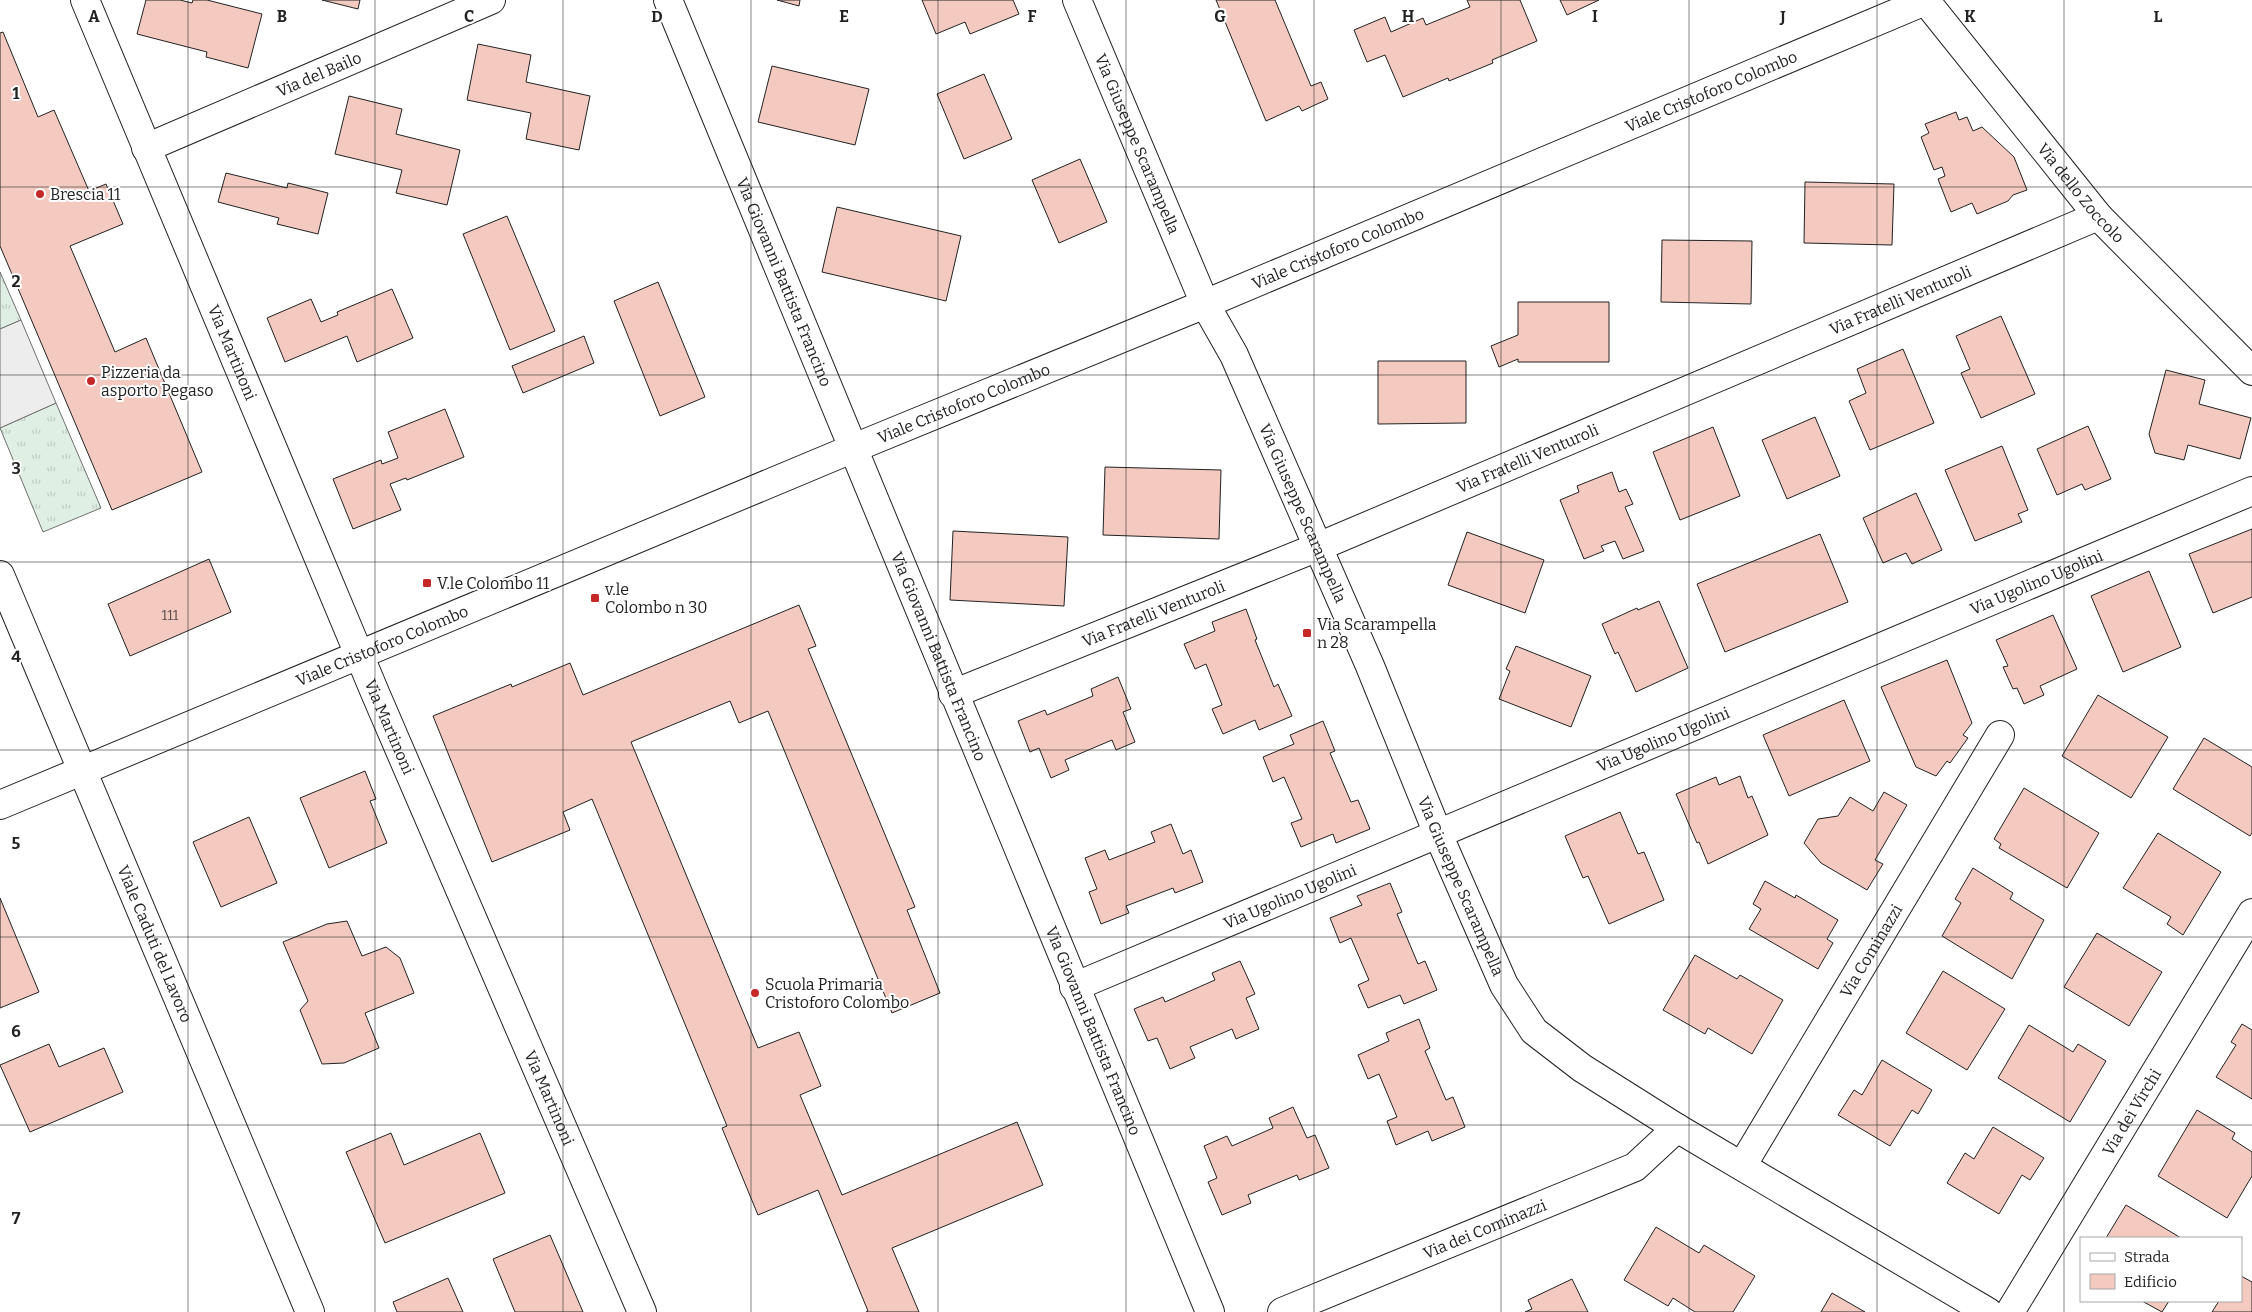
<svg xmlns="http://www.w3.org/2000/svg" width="2252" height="1312" font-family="Bitter,serif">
	<defs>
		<pattern id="grass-tufts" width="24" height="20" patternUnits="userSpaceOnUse" patternTransform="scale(1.25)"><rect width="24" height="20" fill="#e0efe3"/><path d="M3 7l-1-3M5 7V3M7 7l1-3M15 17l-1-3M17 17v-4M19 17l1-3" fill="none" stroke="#c0cdc2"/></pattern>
	</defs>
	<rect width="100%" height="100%" fill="#fff"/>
	<g fill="url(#grass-tufts)" stroke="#6f6f6f">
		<polygon points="0,272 21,320 0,329"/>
		<polygon points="56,403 101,508 43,532 0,428"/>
	</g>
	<polygon fill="#ededed" stroke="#6f6f6f" points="21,320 56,403 0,428 0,329"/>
	<g fill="#f3c9c0" stroke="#222">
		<polygon points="146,0 180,0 192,3 193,0 207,0 262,14 248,68 206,57 207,52 137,34"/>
		<polygon points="322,0 360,0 358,9"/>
		<polygon points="777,0 800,0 799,6"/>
		<polygon points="922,0 1013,0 1019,14 970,34 965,22 936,34"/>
		<polygon points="1216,0 1275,0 1311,86 1321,82 1328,99 1302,111 1299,106 1266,121"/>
		<polygon points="1467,0 1520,0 1537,41 1492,60 1493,63 1449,81 1448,78 1403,97 1385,55 1367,62 1354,30 1385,17 1391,32 1423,18 1426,25 1470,7"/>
		<polygon points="1560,0 1599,0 1567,15"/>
		<polygon points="3,32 38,117 54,110 89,191 106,184 123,224 70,246 115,352 146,338 202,472 112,510 0,246 0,33"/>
		<polygon points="478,44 531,55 526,82 590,96 579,150 526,139 531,113 467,100"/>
		<polygon points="772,66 869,89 855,145 758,122"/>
		<polygon points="984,74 1012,139 964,159 937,94"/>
		<polygon points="349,96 402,109 396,134 460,150 447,205 396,193 402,170 335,154"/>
		<polygon points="1956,112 1959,120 1967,117 1973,131 1982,127 2014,157 2027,190 2013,195 2008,201 1977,214 1972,203 1951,212 1938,179 1945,176 1942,167 1934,170 1921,137 1929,133 1925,124"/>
		<polygon points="1080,159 1107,222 1059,243 1032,180"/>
		<polygon points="226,173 287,188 288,183 328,193 318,234 277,224 279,218 218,202"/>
		<polygon points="1805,182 1894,184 1892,245 1804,243"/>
		<polygon points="837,207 961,236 946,301 822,272"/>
		<polygon points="507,216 555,331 510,350 463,234"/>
		<polygon points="1662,240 1752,241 1751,304 1661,302"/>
		<polygon points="658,282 705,397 660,416 614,301"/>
		<polygon points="392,289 413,338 357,362 347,336 285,362 267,318 311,299 321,322 338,315 337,312"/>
		<polygon points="1518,302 1609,302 1609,362 1518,362 1518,359 1499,367 1491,346 1518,335"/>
		<polygon points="2001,316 2035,394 1981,418 1961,373 1970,369 1956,336"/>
		<polygon points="584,336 594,363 523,393 512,366"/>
		<polygon points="1903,349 1934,423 1870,450 1849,401 1866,393 1857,369"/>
		<polygon points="1378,361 1466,361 1466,423 1378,424"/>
		<polygon points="2166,370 2205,380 2199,404 2251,418 2240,459 2188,445 2184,460 2155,453 2149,434"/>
		<polygon points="445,409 464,457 407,480 406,478 390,484 401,510 353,529 333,479 381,460 382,464 398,458 388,432"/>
		<polygon points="1815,417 1840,476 1787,499 1762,440"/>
		<polygon points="2088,426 2111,479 2085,490 2082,484 2057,495 2037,449"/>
		<polygon points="1713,427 1740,496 1680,520 1653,452"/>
		<polygon points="2002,446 2028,510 2018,514 2022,522 1975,541 1945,470"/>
		<polygon points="1105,467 1221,470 1219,539 1103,535"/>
		<polygon points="1612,472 1619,492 1626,489 1633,504 1625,507 1644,551 1623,559 1615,541 1601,546 1604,551 1584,559 1560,500 1579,492 1577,486"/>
		<polygon points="1916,493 1942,550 1912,564 1906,553 1883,563 1863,518"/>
		<polygon points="2252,529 2252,597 2213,613 2189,554"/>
		<polygon points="953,531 1068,537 1064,606 950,600"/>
		<polygon points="1467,532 1544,560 1525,613 1448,585"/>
		<polygon points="1820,534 1848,602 1725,652 1697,584"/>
		<polygon points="209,559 231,612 130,656 108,604"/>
		<polygon points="2149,571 2181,647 2123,672 2091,596"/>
		<polygon points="1659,601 1688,668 1636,692 1618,652 1615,654 1602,624 1637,608 1638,610"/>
		<polygon points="799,605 816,646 808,649 915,907 907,910 940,993 892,1013 768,711 739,723 730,701 631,742 758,1048 799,1032 821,1086 800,1095 842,1195 1017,1122 1043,1185 892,1248 919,1312 866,1312 868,1311 818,1190 758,1215 722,1128 727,1126 592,799 563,812 570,830 492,862 433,716 511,684 512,687 570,663 583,695"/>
		<polygon points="1246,609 1257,639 1255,640 1274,687 1278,684 1292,716 1259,730 1255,720 1223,734 1212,709 1222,705 1206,664 1195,669 1184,644 1215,631 1212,622"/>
		<polygon points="2053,615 2077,669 2040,686 2044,695 2024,704 2017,688 2013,689 2003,667 2008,666 1996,640"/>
		<polygon points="1516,646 1591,676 1571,727 1499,699 1510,671 1506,669"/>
		<polygon points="1947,660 1972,723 1963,735 1968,738 1950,763 1947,761 1936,776 1916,767 1881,687"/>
		<polygon points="1118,677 1131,709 1123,712 1135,742 1116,750 1112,740 1065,760 1069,770 1051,778 1039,748 1030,752 1018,721 1045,710 1047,715 1093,696 1091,689"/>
		<polygon points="2098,695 2168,737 2131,798 2062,756"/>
		<polygon points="1844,700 1870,761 1789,796 1763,735"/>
		<polygon points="1323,721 1335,751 1330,753 1351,802 1358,800 1370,829 1336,843 1333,834 1301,847 1291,823 1302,819 1284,777 1273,782 1263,757 1294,744 1290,735"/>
		<polygon points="2204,738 2252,767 2252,833 2250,836 2173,789"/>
		<polygon points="365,771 376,799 370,801 387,843 329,868 300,798"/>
		<polygon points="1740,776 1748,798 1752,796 1768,835 1708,864 1699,842 1697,843 1676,794 1716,777 1719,785"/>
		<polygon points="2024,788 2099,833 2067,888 1999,848 2001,844 1994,839"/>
		<polygon points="1884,792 1907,805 1875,860 1883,864 1867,890 1821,863 1804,843 1818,819 1838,816 1850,797 1873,811"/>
		<polygon points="1620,812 1638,854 1644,852 1664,900 1609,924 1588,876 1583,878 1565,836"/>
		<polygon points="249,817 277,883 221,907 193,842"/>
		<polygon points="1171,824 1183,854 1191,850 1203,882 1175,893 1173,888 1126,906 1129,913 1101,924 1089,892 1097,889 1085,858 1105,850 1109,860 1155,842 1151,832"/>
		<polygon points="2158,833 2221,872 2183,935 2167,924 2171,917 2123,888"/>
		<polygon points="1973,868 2013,893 2010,899 2044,920 2012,979 1942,936 1961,903 1955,899"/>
		<polygon points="1765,881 1795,898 1796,895 1838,920 1827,939 1833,943 1818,969 1749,929 1761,909 1753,904"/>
		<polygon points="1390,883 1402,912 1397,914 1418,964 1425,961 1437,990 1404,1004 1400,995 1368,1008 1358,985 1369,980 1351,938 1340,943 1330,918 1362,905 1357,896"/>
		<polygon points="0,898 39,992 0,1008"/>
		<polygon points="347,921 362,956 386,947 400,958 414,993 365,1013 379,1048 344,1063 322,1064 300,1010 308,1001 283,942 327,924"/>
		<polygon points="2097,933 2162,972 2129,1026 2064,987"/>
		<polygon points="1695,955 1737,979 1740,975 1783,1000 1752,1054 1708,1028 1705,1034 1663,1010"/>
		<polygon points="1240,961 1255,994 1246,998 1259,1029 1236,1039 1232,1029 1190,1047 1195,1058 1170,1069 1157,1038 1148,1041 1134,1009 1163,997 1165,1002 1215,980 1212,973"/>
		<polygon points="1943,971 2005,1009 1967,1070 1906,1033"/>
		<polygon points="1419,1019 1430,1048 1425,1051 1446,1100 1453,1097 1465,1127 1432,1141 1428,1131 1396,1145 1387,1121 1397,1117 1379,1074 1368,1079 1358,1055 1389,1041 1386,1033"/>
		<polygon points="2242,1024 2252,1030 2252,1099 2216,1077 2236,1045 2231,1042"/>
		<polygon points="2029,1025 2073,1052 2078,1044 2106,1061 2070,1122 1998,1078"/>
		<polygon points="49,1044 59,1067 104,1048 123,1092 30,1132 0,1065"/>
		<polygon points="1882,1060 1932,1090 1918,1114 1912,1110 1890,1146 1838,1115 1854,1090 1862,1095"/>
		<polygon points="1293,1107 1307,1138 1315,1135 1329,1168 1299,1180 1297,1175 1248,1195 1251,1203 1222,1215 1208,1182 1217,1178 1204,1146 1227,1136 1232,1146 1273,1128 1269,1118"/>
		<polygon points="2197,1110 2235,1133 2232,1139 2252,1152 2252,1176 2227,1218 2158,1176"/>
		<polygon points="1993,1127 2044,1158 2030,1180 2022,1175 1999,1214 1947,1183 1965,1153 1974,1159"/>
		<polygon points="391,1133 404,1165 480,1133 505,1193 385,1243 346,1152"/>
		<polygon points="2126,1205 2181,1238 2106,1238"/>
		<polygon points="1656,1227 1699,1253 1704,1245 1755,1276 1733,1312 1695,1312 1673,1298 1668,1306 1624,1280"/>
		<polygon points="550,1235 583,1312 515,1312 493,1259"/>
		<polygon points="2241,1276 2252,1282 2252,1312 2212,1312 2219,1301 2241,1301"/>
		<polygon points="448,1278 463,1312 397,1312 393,1302"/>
		<polygon points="1572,1279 1588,1312 1525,1312 1532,1309 1528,1300"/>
		<polygon points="1832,1293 1865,1312 1821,1312"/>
		<polygon points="2142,1301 2169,1301 2162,1312"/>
	</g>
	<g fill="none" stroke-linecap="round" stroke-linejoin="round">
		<g stroke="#222" stroke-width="30">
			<g id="minor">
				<path id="s1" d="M85,0l291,695 266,617"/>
				<path id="s2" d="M668,0l542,1312"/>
				<path id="s3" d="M1077,0l128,304 29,51 136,311 68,168 66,151 30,46 48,37 95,60 311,184"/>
				<path id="s4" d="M1925,0l173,216 154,155"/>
				<path id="s5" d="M146,148l345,-148"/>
				<path id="s6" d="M0,575l310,737"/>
				<path id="s7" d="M953,694l365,-147 780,-331"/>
				<path id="s8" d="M0,805l854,-357 351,-144 720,-303"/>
				<path id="s9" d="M1074,987l1178,-496"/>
				<path id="s10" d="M1742,1166l258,-431"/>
				<path id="s11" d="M1282,1312l353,-145 42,-39"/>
				<path id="s12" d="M2010,1312l242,-399"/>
			</g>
		</g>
		<use href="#minor" stroke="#fff" stroke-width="28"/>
	</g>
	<path fill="none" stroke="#222" stroke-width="1" stroke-opacity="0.55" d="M188,0v1312M375,0v1312M563,0v1312M751,0v1312M938,0v1312M1126,0v1312M1314,0v1312M1501,0v1312M1689,0v1312M1877,0v1312M2064,0v1312M0,187h2252M0,375h2252M0,562h2252M0,750h2252M0,937h2252M0,1125h2252"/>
	<g fill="#c62828" stroke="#fff" stroke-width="2">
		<circle cx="40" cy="194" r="5"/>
		<circle cx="91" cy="381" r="5"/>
		<rect x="422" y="578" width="10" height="10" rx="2.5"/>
		<rect x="590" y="593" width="10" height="10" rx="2.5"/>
		<rect x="1302" y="628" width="10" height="10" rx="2.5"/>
		<circle cx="755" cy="993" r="5"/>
	</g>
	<g text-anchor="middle" stroke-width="4" stroke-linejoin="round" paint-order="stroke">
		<g font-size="14" fill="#564c4a">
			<text x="170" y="620">111</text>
		</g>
		<g font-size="16" fill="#222" stroke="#fff">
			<text dy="6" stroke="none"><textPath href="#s5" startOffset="188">Via del Bailo</textPath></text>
			<text dy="6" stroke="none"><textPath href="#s8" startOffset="1854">Viale Cristoforo Colombo</textPath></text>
			<text dy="6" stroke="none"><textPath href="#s3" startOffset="156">Via Giuseppe Scarampella</textPath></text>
			<text dy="6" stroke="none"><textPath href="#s4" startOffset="248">Via dello Zoccolo</textPath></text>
			<text dy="6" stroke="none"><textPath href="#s8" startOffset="1449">Viale Cristoforo Colombo</textPath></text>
			<text dy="6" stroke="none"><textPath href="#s2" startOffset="305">Via Giovanni Battista Francino</textPath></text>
			<text dy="6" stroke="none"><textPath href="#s7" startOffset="1026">Via Fratelli Venturoli</textPath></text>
			<text dy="6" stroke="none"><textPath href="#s1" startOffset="382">Via Martinoni</textPath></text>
			<text dy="6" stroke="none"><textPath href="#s8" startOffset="1044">Viale Cristoforo Colombo</textPath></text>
			<text dy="6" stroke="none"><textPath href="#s7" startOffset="621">Via Fratelli Venturoli</textPath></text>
			<text dy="6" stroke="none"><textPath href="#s3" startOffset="561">Via Giuseppe Scarampella</textPath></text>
			<text dy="6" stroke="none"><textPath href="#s9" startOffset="1044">Via Ugolino Ugolini</textPath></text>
			<text dy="6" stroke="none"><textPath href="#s7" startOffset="216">Via Fratelli Venturoli</textPath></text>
			<text dy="6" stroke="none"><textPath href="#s8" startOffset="414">Viale Cristoforo Colombo</textPath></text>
			<text dy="6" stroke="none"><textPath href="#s2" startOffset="710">Via Giovanni Battista Francino</textPath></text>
			<text dy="6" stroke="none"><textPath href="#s1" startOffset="788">Via Martinoni</textPath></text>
			<text dy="6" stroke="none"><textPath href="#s9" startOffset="639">Via Ugolino Ugolini</textPath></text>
			<text dy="6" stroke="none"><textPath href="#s3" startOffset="966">Via Giuseppe Scarampella</textPath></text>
			<text dy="6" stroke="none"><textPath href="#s9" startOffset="234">Via Ugolino Ugolini</textPath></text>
			<text dy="6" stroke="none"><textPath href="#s6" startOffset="400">Viale Caduti del Lavoro</textPath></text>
			<text dy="6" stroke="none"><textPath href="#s10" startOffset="251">Via Cominazzi</textPath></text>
			<text dy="6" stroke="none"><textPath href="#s2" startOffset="1115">Via Giovanni Battista Francino</textPath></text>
			<text dy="6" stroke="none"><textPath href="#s1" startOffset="1192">Via Martinoni</textPath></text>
			<text dy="6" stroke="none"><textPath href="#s12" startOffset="234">Via dei Virchi</textPath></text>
			<text dy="6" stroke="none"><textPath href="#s11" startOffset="219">Via dei Cominazzi</textPath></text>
		</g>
		<g font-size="16" fill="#222" stroke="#fff" text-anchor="start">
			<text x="50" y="200">Brescia 11</text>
			<text x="101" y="378">Pizzeria da<tspan x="101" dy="18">asporto Pegaso</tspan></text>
			<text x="437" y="589">V.le Colombo 11</text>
			<text x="605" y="595">v.le<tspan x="605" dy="18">Colombo n 30</tspan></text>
			<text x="1317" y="630">Via Scarampella<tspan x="1317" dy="18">n 28</tspan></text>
			<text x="765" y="990">Scuola Primaria<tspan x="765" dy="18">Cristoforo Colombo</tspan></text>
		</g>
	</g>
	<g font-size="16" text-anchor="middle" font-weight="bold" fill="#222" stroke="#fff" stroke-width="4" stroke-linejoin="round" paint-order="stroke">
		<text x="94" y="22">A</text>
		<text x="282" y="22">B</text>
		<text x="469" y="22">C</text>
		<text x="657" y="22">D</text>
		<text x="844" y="22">E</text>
		<text x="1032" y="22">F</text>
		<text x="1220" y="22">G</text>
		<text x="1408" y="22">H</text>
		<text x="1595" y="22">I</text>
		<text x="1783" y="22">J</text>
		<text x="1970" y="22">K</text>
		<text x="2158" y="22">L</text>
		<text x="16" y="99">1</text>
		<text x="16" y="287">2</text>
		<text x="16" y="474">3</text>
		<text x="16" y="662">4</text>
		<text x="16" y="849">5</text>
		<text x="16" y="1037">6</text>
		<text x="16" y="1224">7</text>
	</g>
	<rect x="2080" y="1237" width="162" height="65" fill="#ffffff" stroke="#a7a7a7"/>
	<rect x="2090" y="1253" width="25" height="8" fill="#ffffff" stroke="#a7a7a7"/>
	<text x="2124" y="1262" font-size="15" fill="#222222">Strada</text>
	<rect x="2090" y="1274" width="25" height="15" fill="#f3c9c0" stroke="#a7a7a7"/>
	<text x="2124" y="1287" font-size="15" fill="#222222">Edificio</text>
</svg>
